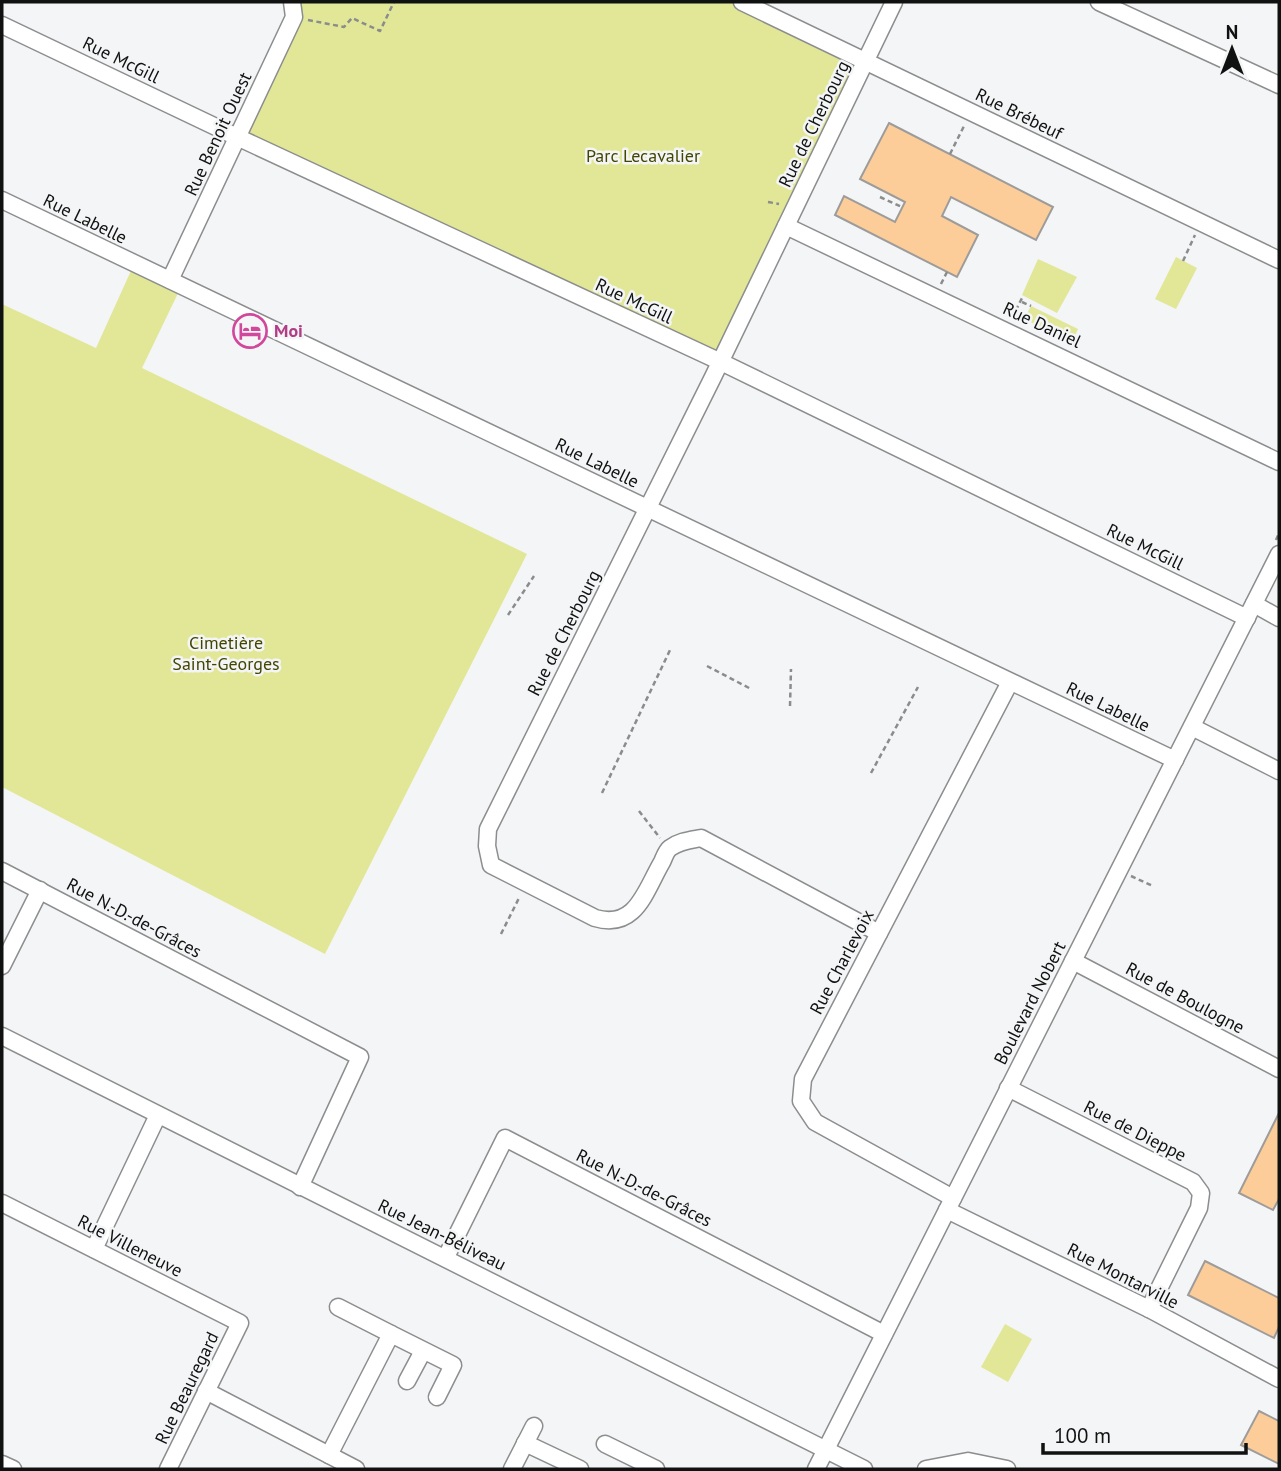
<svg xmlns="http://www.w3.org/2000/svg" width="1281" height="1471" font-family="'PT Sans',sans-serif">
	<rect width="100%" height="100%" fill="#f4f5f6"/>
	<g fill="#e2e797">
		<polygon points="292,2 742,2 866,61 721,362 237,137"/>
		<polygon points="1176,257 1197,268 1176,309 1155,299"/>
		<polygon points="1038,259 1077,277 1057,313 1022,295"/>
		<polygon points="134,264 182,285 142,368 527,554 325,954 2,787 2,304 96,348"/>
		<polygon points="1031,306 1078,329 1072,342 1024,319"/>
		<polygon points="1005,1324 1032,1339 1008,1382 981,1367"/>
	</g>
	<g fill="#fccd99" stroke="#9d9c9b" stroke-width="2">
		<polygon points="889,123 1053,207 1036,240 951,197 942,216 978,235 957,277 835,215 844,196 895,222 905,202 860,179"/>
		<polygon points="1279,1113 1279,1199 1273,1210 1239,1193"/>
		<polygon points="1205,1261 1279,1298 1279,1327 1274,1338 1188,1295"/>
		<polygon points="1259,1411 1279,1421 1279,1464 1241,1445"/>
	</g>
	<g fill="none" stroke-linecap="round" stroke-linejoin="round">
		<g stroke="#8c8d8e" stroke-width="19">
			<g id="minor">
				<polyline points="742,2 1279,260"/>
				<polyline points="1099,2 1279,85"/>
				<polyline points="2,25 237,137 721,362 1247,618"/>
				<polyline points="2,200 1175,760"/>
				<polyline points="786,226 1279,462"/>
				<polyline points="170,280 294,17 292,2"/>
				<polyline points="1254,604 1279,618"/>
				<polyline points="1192,727 1279,771"/>
				<polyline points="2,871 360,1057 300,1187"/>
				<path d="M879,933l-178,-95c-11,2 -22,3 -31,10 -4,3 -6,10 -8,14 -17,29 -26,68 -67,56l-104,-53 -4,-19 1,-17 225,-452 181,-375"/>
				<polyline points="1073,961 1279,1069"/>
				<polyline points="2,966 40,890"/>
				<polyline points="2,1036 864,1469"/>
				<polyline points="1008,1088 1193,1182 1201,1193 1199,1208 1149,1309"/>
				<polyline points="953,1198 815,1122 801,1101 803,1079 1010,682"/>
				<polyline points="2,1203 240,1323 168,1469"/>
				<polyline points="947,1210 1149,1309 1279,1379"/>
				<polyline points="94,1249 158,1115"/>
				<polyline points="446,1257 505,1138 884,1334"/>
				<polyline points="338,1307 391,1334"/>
				<polyline points="407,1381 423,1351"/>
				<polyline points="206,1391 356,1469"/>
				<polyline points="525,1443 580,1469"/>
				<polyline points="605,1444 656,1469"/>
				<polyline points="329,1455 391,1334 453,1365 437,1397"/>
				<polyline points="2,1464 13,1469"/>
				<polyline points="512,1469 534,1426"/>
				<polyline points="816,1469 1279,554"/>
				<polyline points="926,1469 968,1461 1007,1469"/>
			</g>
		</g>
		<g stroke="#8b8c8c" stroke-width="2.5" stroke-dasharray="5 3.5" stroke-linecap="butt">
			<polyline points="308,20 344,27 352,18 380,31 394,2"/>
			<polyline points="950,154 965,124"/>
			<polyline points="880,197 902,207"/>
			<polyline points="768,202 779,204"/>
			<polyline points="1183,261 1195,235"/>
			<polyline points="941,284 947,272"/>
			<polyline points="1022,302 1031,306"/>
			<polyline points="1012,318 1023,296"/>
			<polyline points="1276,540 1279,533"/>
			<polyline points="508,615 534,576"/>
			<polyline points="707,666 751,689"/>
			<polyline points="790,706 791,669"/>
			<polyline points="871,773 918,687"/>
			<polyline points="602,793 671,648"/>
			<polyline points="639,811 660,838"/>
			<polyline points="1131,876 1153,886"/>
			<polyline points="501,934 520,896"/>
		</g>
		<use href="#minor" stroke="#fff" stroke-width="16"/>
	</g>
	<defs>
		<g id="hotel-ring" transform="scale(1.75)"><circle r="9.5" fill="#f4f5f6" stroke="#d1479c" stroke-width="1.5"/><path d="M-6-4.5h1.5V1H6V5H4.5V3h-9V5H-6ZM-4 0a1.8 1.8 0 1 1 3.6 0ZM.5 0V-2.5h3Q6-2.5 6 0Z" fill="#d1479c"/></g>
	</defs>
	<g fill-rule="evenodd">
		<use href="#hotel-ring" x="250" y="331"/>
	</g>
	<g text-anchor="middle" stroke-width="5" stroke-linejoin="round" paint-order="stroke">
		<g font-size="18" fill="#101111" stroke="#f4f5f6">
			<text transform="translate(121 60) rotate(26)" y="6">Rue McGill</text>
			<text transform="translate(1019 114) rotate(26)" y="6">Rue Brébeuf</text>
			<text transform="translate(814 124) rotate(-64)" y="6">Rue de Cherbourg</text>
			<text transform="translate(218 134) rotate(-65)" y="6">Rue Benoit Ouest</text>
			<text transform="translate(85 219) rotate(26)" y="6">Rue Labelle</text>
			<text transform="translate(634 301) rotate(25)" y="6">Rue McGill</text>
			<text transform="translate(1042 325) rotate(25)" y="6">Rue Daniel</text>
			<text transform="translate(597 463) rotate(26)" y="6">Rue Labelle</text>
			<text transform="translate(1145 547) rotate(26)" y="6">Rue McGill</text>
			<text transform="translate(564 633) rotate(-63)" y="6">Rue de Cherbourg</text>
			<text transform="translate(1108 707) rotate(26)" y="6">Rue Labelle</text>
			<text transform="translate(134 918) rotate(28)" y="6">Rue N.-D.-de-Grâces</text>
			<text transform="translate(842 962) rotate(-62)" y="6">Rue Charlevoix</text>
			<text transform="translate(1185 998) rotate(28)" y="6">Rue de Boulogne</text>
			<text transform="translate(1030 1003) rotate(-63)" y="6">Boulevard Nobert</text>
			<text transform="translate(1135 1131) rotate(27)" y="6">Rue de Dieppe</text>
			<text transform="translate(644 1188) rotate(27)" y="6">Rue N.-D.-de-Grâces</text>
			<text transform="translate(442 1235) rotate(26)" y="6">Rue Jean-Béliveau</text>
			<text transform="translate(130 1246) rotate(27)" y="6">Rue Villeneuve</text>
			<text transform="translate(1123 1276) rotate(27)" y="6">Rue Montarville</text>
			<text transform="translate(187 1388) rotate(-64)" y="6">Rue Beauregard</text>
		</g>
		<g font-size="18" fill="#434500" stroke="#f4f5f6">
			<text x="643" y="162">Parc Lecavalier</text>
			<text x="226" y="649">Cimetière<tspan x="226" dy="21">Saint-Georges</tspan></text>
		</g>
		<g font-size="18" font-weight="bold" fill="#b23c85" stroke="#f4f5f6" text-anchor="start">
			<text x="274" y="337">Moi</text>
		</g>
	</g>
	<rect width="1281" height="1471" fill="none" stroke="#101111" stroke-width="7"/>
	<g transform="translate(1232 49)" stroke="#f4f5f6" stroke-width="5" paint-order="stroke">
	<path d="M0-5L12 26L0 18L-12 26Z" fill="#101111"/>
	<text y="-10" font-size="19" font-weight="bold" text-anchor="middle" fill="#101111">N</text>
	</g>
	<path d="M1043 1443v10h203v-10" fill="none" stroke="#101111" stroke-width="3.5"/>
	<text x="1054" y="1443" font-size="21" fill="#101111" stroke="#f4f5f6" stroke-width="5" paint-order="stroke">100 m</text>
</svg>
